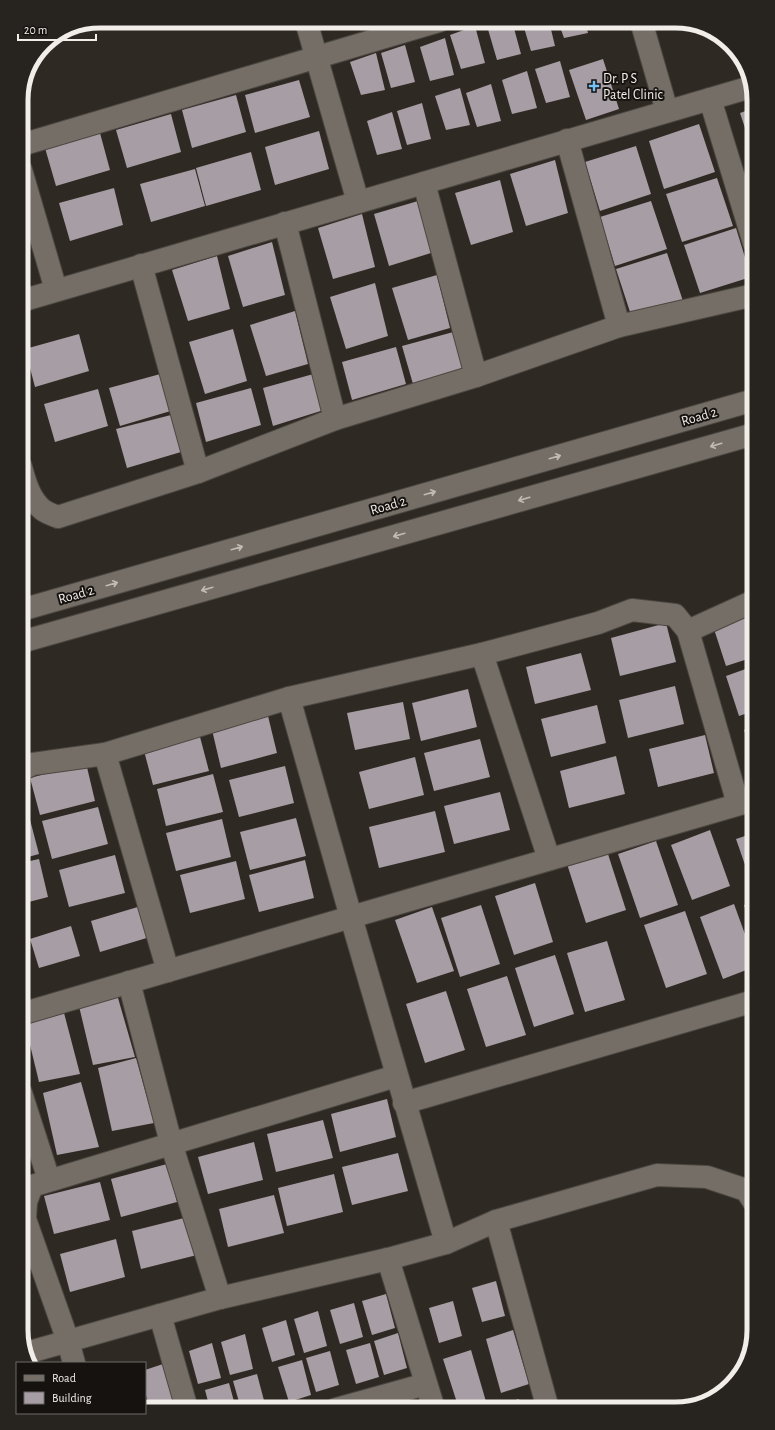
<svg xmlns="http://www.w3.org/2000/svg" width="775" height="1430" font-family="'Alegreya Sans',sans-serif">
	<rect width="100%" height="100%" fill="#2f2923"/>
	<g fill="#a79da4">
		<polygon points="502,21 512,21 521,54 497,60 487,26"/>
		<polygon points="522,21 549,21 555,46 531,51"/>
		<polygon points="558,21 585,21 588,33 564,38"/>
		<polygon points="593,21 609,21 609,22 594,25"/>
		<polygon points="475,26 485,63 461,69 450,35"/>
		<polygon points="445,38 454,75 430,81 420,47"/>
		<polygon points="405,45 415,82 391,88 381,53"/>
		<polygon points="376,53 385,90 361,95 350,62"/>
		<polygon points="603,59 619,109 586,120 569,70"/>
		<polygon points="560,61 570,97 546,103 535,69"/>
		<polygon points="527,71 537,108 512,114 502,80"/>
		<polygon points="299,80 310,117 255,133 245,95"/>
		<polygon points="491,84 501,121 477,127 466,93"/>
		<polygon points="460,88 470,125 446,130 435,96"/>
		<polygon points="236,95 246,132 192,148 182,110"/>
		<polygon points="422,103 431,139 407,145 397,111"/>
		<polygon points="754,108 754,155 740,113"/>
		<polygon points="392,112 402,149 377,155 367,121"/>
		<polygon points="171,114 181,152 127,168 116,130"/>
		<polygon points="699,124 715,172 664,189 649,141"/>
		<polygon points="319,131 329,169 275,185 265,147"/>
		<polygon points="100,133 110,170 56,186 45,148"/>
		<polygon points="636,146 651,194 600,211 585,162"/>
		<polygon points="251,152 261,190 206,206 196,168"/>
		<polygon points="555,160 568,213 526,226 510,174"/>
		<polygon points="195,169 205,206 151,222 140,184"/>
		<polygon points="717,178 733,226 682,242 666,194"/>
		<polygon points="500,180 513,232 471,245 455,193"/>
		<polygon points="114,188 123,225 70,241 59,203"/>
		<polygon points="418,201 431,253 389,266 374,214"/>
		<polygon points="651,201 667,249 615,266 600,217"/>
		<polygon points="362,214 375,267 333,279 318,228"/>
		<polygon points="736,228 751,277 700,293 684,245"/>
		<polygon points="272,242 285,295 243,307 228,256"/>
		<polygon points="667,253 683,301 632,318 616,269"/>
		<polygon points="217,256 230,309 188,321 172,270"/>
		<polygon points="437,275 450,328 408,340 392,288"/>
		<polygon points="375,283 388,336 346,349 330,297"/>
		<polygon points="295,311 308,364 266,376 250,325"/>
		<polygon points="233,329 247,381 205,394 189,342"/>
		<polygon points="457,331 467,368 413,384 402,346"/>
		<polygon points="79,334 89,371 35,387 25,349"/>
		<polygon points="396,347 406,384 352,400 342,362"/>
		<polygon points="164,373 174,410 120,426 109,388"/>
		<polygon points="317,373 327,409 273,426 263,388"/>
		<polygon points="251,388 261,425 206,442 196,403"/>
		<polygon points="98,389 108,426 55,442 44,404"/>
		<polygon points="171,415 181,452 127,468 116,429"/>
		<polygon points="754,612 754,657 726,666 713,626"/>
		<polygon points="666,623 676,662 620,676 611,638"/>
		<polygon points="581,653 591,690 535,704 526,667"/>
		<polygon points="754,666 754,711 739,716 726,676"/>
		<polygon points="675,686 684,724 628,738 619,700"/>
		<polygon points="468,689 477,727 421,741 412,703"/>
		<polygon points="403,702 410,739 355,750 347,713"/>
		<polygon points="597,705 606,743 551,757 541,719"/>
		<polygon points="268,716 277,753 221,768 212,730"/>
		<polygon points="754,726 754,757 744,730"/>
		<polygon points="199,733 209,771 153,785 143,747"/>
		<polygon points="705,735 714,773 658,787 649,749"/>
		<polygon points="480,739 490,777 434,791 424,753"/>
		<polygon points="616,756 625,794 569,808 560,771"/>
		<polygon points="415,757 424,795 369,809 359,772"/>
		<polygon points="86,763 95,801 40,815 30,778"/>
		<polygon points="285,766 294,803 239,817 229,780"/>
		<polygon points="213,774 223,812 166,826 157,789"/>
		<polygon points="500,792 510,830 454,844 444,806"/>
		<polygon points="98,807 108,844 52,859 42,821"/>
		<polygon points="435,811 445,852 379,868 369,827"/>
		<polygon points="29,816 39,854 21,859 21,818"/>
		<polygon points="296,818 306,856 250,870 240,832"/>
		<polygon points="222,819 231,857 176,871 166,833"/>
		<polygon points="710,830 730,886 692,900 671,845"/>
		<polygon points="754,833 754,884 752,885 736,839"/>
		<polygon points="656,841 678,905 640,918 618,854"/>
		<polygon points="607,851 626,910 586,923 567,864"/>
		<polygon points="115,855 125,893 69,907 59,870"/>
		<polygon points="39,859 48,897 21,904 21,863"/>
		<polygon points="305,860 314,898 259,912 249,875"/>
		<polygon points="236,861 245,899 190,913 180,875"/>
		<polygon points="535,883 553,942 514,955 495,896"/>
		<polygon points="754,902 754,936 744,905"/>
		<polygon points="734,904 754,959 754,967 723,979 700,917"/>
		<polygon points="481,905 500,964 460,977 441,918"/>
		<polygon points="141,906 150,937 100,952 91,921"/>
		<polygon points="432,907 454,971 417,983 395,920"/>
		<polygon points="685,911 707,974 666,988 644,925"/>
		<polygon points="71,926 80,956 39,968 30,939"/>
		<polygon points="607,941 625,1000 585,1012 567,953"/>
		<polygon points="555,955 574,1014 534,1027 515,968"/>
		<polygon points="507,976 526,1035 486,1047 467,989"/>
		<polygon points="116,991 135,1057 93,1065 78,1002"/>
		<polygon points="446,991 465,1050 425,1063 406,1004"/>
		<polygon points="63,1009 80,1074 39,1082 24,1020"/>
		<polygon points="136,1058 154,1123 112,1131 98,1068"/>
		<polygon points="81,1082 99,1147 57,1155 43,1093"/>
		<polygon points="387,1099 396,1137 340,1152 331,1114"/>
		<polygon points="323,1120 333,1158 276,1172 267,1134"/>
		<polygon points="254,1142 263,1180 208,1194 198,1157"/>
		<polygon points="398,1153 408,1191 352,1205 342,1167"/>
		<polygon points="167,1164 177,1202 121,1217 111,1179"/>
		<polygon points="334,1174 343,1212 287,1226 278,1188"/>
		<polygon points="100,1182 110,1220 54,1234 44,1196"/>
		<polygon points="274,1195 284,1233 228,1247 219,1209"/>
		<polygon points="188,1217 197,1255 141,1269 132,1231"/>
		<polygon points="116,1239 125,1277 70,1292 60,1254"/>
		<polygon points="496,1281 505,1316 482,1322 472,1288"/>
		<polygon points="386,1294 395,1328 372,1335 362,1301"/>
		<polygon points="453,1301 462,1336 439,1343 429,1308"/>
		<polygon points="354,1303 363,1337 340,1344 330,1310"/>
		<polygon points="318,1311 327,1346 304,1353 294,1319"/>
		<polygon points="286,1320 295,1355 272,1362 262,1328"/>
		<polygon points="513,1330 529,1384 501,1393 486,1339"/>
		<polygon points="398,1333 407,1368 384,1375 374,1341"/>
		<polygon points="245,1334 253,1369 230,1375 221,1342"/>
		<polygon points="212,1343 221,1378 198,1384 189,1351"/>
		<polygon points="370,1343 379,1377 356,1384 346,1350"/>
		<polygon points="471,1350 487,1405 473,1409 459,1409 443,1359"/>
		<polygon points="330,1351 339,1385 316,1392 306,1358"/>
		<polygon points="302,1360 311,1395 289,1402 278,1367"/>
		<polygon points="166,1363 180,1409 150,1409 145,1392 145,1370"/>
		<polygon points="257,1374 266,1408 241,1409 233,1381"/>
		<polygon points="229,1383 236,1409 210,1409 205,1390"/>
		<polygon points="519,1399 521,1409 495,1409 494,1406"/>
		<polygon points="410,1402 412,1409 389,1409"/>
	</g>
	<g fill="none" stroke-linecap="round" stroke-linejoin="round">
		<g stroke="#4b4741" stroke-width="24">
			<g id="minor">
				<polyline points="306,21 358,202"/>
				<polyline points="641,21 667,111"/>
				<polyline points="710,99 754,243"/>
				<polyline points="567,140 619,326"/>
				<polyline points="21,145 439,21"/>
				<polyline points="21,170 56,290"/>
				<polyline points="424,183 476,376"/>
				<polyline points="285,223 335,419"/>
				<polyline points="141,265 198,472"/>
				<polyline points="21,301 751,87"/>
				<path d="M21,467c4,15 9,33 22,43 4,3 10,5 15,7l140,-45 137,-53 141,-43 143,-50 135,-31"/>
				<polyline points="688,631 738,804"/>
				<polyline points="482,654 549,859"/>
				<polyline points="289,698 351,917 754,800"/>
				<polyline points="105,754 168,971"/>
				<polyline points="21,770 33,764 105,754 289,698 482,654 598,623 632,610 675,615 688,631 754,601"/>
				<polyline points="129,982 171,1143 220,1298"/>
				<polyline points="21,1014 351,917 446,1243"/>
				<polyline points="21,1093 49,1180"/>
				<polyline points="404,1103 754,1001"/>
				<polyline points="496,1221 548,1409"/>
				<polyline points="388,1259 434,1409"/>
				<polyline points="160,1315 187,1409"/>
				<polyline points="26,1353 220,1298 388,1259 446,1243 496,1221 657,1175 707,1177 746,1190 754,1202"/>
				<polyline points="74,1363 68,1341 25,1219 26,1202 32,1186 396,1076"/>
				<polyline points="336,1409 426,1384"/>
			</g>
		</g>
		<g stroke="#4b4741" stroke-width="24">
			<g id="tertiary">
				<polyline points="21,610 754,400"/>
				<polyline points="21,642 754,434"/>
			</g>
		</g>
		<use href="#minor" stroke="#746e66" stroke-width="22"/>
		<use href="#tertiary" stroke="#746e66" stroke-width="22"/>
	</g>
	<defs><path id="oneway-shaft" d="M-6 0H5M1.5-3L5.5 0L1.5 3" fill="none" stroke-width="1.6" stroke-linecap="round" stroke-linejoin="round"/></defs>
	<g stroke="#bfbab4">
		<use href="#oneway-shaft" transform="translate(716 445) rotate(164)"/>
		<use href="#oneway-shaft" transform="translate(555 457) rotate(-16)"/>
		<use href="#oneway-shaft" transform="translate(430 493) rotate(-16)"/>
		<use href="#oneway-shaft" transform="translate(524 499) rotate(164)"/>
		<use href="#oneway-shaft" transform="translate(399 535) rotate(164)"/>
		<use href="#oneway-shaft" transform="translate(237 548) rotate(-16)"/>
		<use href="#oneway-shaft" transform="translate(112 584) rotate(-16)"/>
		<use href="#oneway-shaft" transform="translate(207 589) rotate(164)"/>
	</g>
	<path fill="#76c0f7" stroke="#15120f" stroke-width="1.5" d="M592 80h4v4h4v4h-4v4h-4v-4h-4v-4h4z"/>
	<g text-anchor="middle" stroke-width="4" stroke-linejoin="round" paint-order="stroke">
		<g font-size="14" fill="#f1ede8" stroke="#15120f" text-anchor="start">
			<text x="603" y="83">Dr. P S<tspan x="603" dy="16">Patel Clinic</tspan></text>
		</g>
		<g font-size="14" fill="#f1ede8" stroke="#15120f">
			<text transform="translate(699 416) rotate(-16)" y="5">Road 2</text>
			<text transform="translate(388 505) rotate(-16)" y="5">Road 2</text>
			<text transform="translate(76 594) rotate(-16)" y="5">Road 2</text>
		</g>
	</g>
	<path d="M0 0H775V1430H0ZM100 28H675A72 72 0 0 1 747 100V1330A72 72 0 0 1 675 1402H100A72 72 0 0 1 28 1330V100A72 72 0 0 1 100 28Z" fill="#272420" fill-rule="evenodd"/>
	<path fill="none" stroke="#f1ede8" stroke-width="5" d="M100 28H675A72 72 0 0 1 747 100V1330A72 72 0 0 1 675 1402H100A72 72 0 0 1 28 1330V100A72 72 0 0 1 100 28Z"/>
	<rect x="16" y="1362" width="130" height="52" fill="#15120f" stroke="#6d6a66"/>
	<rect x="24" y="1375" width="20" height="6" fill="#746e66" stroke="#6d6a66"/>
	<text x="52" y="1382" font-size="12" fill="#f1ede8">Road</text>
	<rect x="24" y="1392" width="20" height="12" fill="#a79da4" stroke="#6d6a66"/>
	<text x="52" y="1402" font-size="12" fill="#f1ede8">Building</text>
	<path d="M18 34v6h78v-6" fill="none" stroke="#f1ede8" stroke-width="2"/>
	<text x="24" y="34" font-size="12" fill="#f1ede8" stroke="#15120f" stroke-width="3" paint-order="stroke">20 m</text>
</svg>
